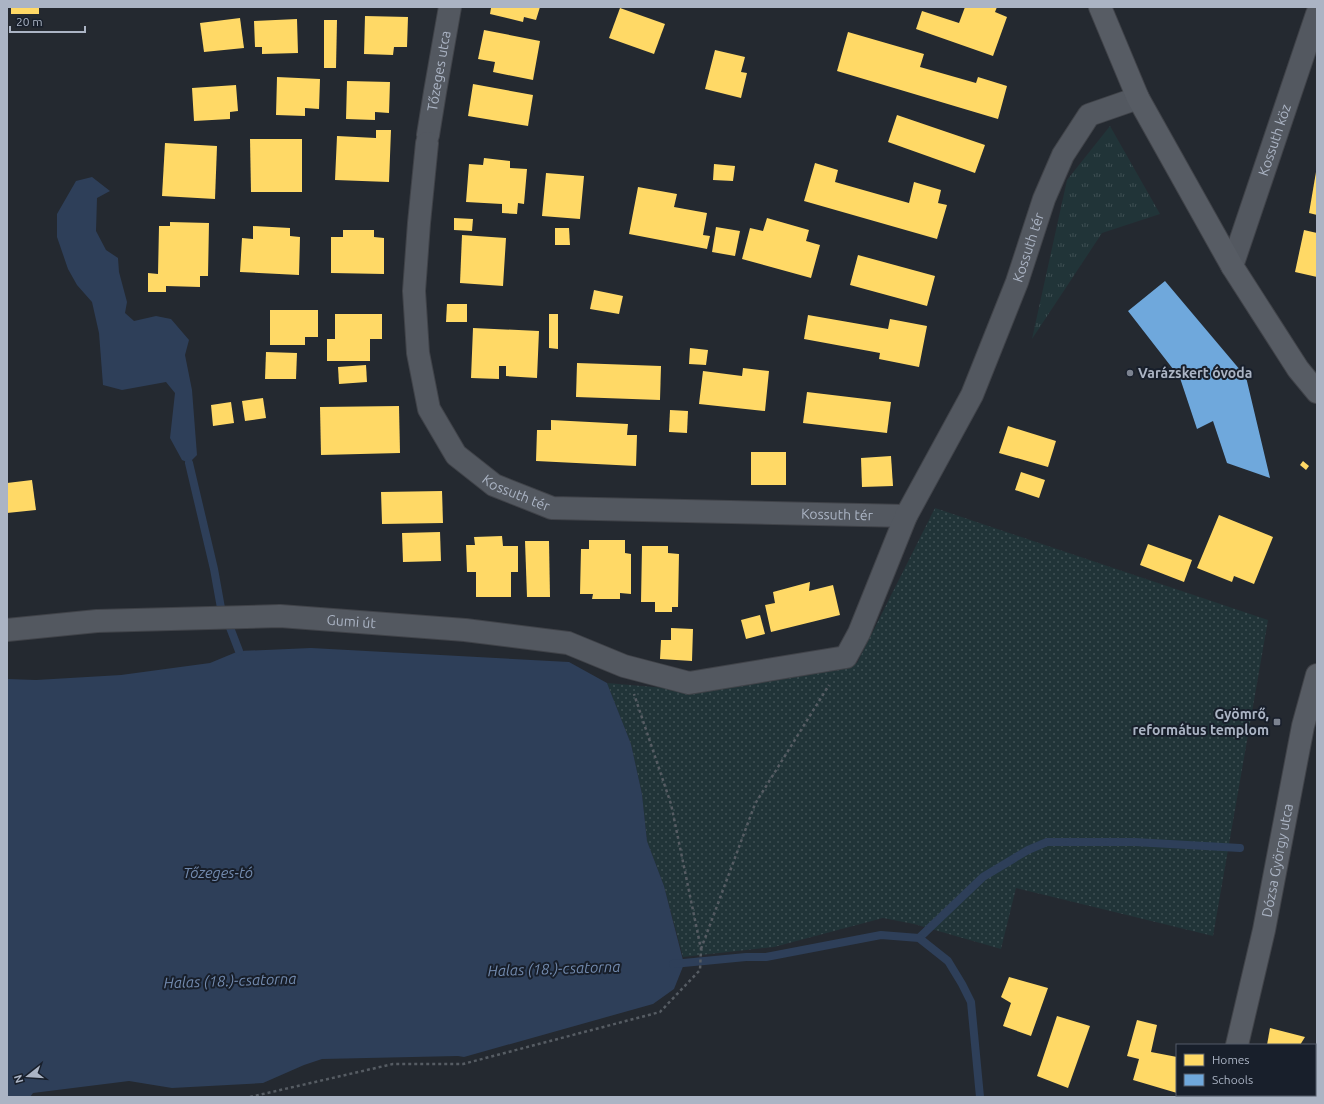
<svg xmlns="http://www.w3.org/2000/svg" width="1324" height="1104" font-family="Ubuntu,sans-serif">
	<defs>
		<pattern id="grass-dots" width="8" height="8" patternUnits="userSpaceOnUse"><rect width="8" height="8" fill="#213438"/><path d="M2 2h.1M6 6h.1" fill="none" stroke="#3f4f53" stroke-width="1.8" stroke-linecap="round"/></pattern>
		<pattern id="park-tufts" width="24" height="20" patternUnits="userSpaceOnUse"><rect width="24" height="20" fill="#213438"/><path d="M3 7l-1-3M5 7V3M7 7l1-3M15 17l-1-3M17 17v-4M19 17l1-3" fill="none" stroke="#3f4f53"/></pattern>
	</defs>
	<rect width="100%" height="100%" fill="#242930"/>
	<polygon fill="url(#grass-dots)" points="935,508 1268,620 1213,936 1016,888 1001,949 914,924 883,918 774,947 683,957 664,886 647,841 642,794 631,744 607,683 689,690 857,663"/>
	<polygon fill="url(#park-tufts)" points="1110,126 1160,214 1102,233 1032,339 1067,180"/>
	<g fill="#2e3f59">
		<polygon points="92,177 110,191 97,198 96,231 106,250 118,258 119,272 127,302 125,313 134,321 156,316 171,319 189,340 185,355 192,390 197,455 189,463 182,460 170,438 175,393 166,382 122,390 103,385 99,333 92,302 77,285 68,269 57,237 57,214 76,181"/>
		<polygon points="311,648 569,662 607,683 631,744 642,794 647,841 664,886 684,964 674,989 653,1004 464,1057 458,1056 322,1059 304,1065 263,1083 172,1088 129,1081 33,1093 30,1097 7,1097 7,679 36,680 121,675 210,663 239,651"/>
	</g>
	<g fill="#ffd966">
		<rect x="11" y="7" width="28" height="7"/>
		<polygon points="488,7 540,7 536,20 524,17 523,22 490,14 491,8"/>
		<polygon points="965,7 997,7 995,12 1007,17 993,56 916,29 922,11 959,23"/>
		<polygon points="620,8 665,24 654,54 609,38"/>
		<polygon points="365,16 408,17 407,47 394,47 393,55 364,54"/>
		<polygon points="240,18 244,48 204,52 200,23"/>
		<polygon points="297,19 298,53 262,54 262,47 255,47 254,21"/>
		<polygon points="324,20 337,20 336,68 324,68"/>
		<polygon points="484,30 540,41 533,80 493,72 495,62 478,59"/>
		<polygon points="848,32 924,54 920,67 976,83 978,77 1007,86 998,119 837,71"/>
		<polygon points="715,50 745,57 741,72 747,73 741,98 705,89"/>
		<polygon points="277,77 320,79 319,109 305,108 305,116 276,115"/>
		<polygon points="347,81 390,82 389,113 375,112 375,120 346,119"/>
		<polygon points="473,84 533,95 528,126 468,116"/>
		<polygon points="236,85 238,111 230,112 230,119 194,121 192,88"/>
		<polygon points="897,115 985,145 975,173 888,142"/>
		<polygon points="376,130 391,130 389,182 335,180 337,136 376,138"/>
		<polygon points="250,139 302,139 302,192 251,192"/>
		<polygon points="165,143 217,146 215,199 162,196"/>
		<polygon points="484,158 510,161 510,168 527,169 524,204 518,203 517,214 502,213 502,204 466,202 469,164 483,165"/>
		<polygon points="815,163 838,170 835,182 909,203 914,182 941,190 938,203 947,205 937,239 804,201"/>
		<polygon points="714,164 735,166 733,181 713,180"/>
		<polygon points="1316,172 1317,172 1317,215 1309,213"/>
		<polygon points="546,173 584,176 580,219 542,216"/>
		<polygon points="638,187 677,194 674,207 707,213 703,235 710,236 707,249 629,234"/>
		<polygon points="454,218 473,219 472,231 454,230"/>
		<polygon points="767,218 809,230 806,241 820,245 811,278 742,259 750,228 763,231"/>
		<polygon points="170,222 209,223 208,276 200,276 200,287 166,286 166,292 148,292 148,273 158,274 159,226 170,226"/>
		<polygon points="253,226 290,228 290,236 300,237 299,275 240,272 242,238 253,239"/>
		<polygon points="716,227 740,231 735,256 712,252"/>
		<polygon points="555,228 569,228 570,245 555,245"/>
		<polygon points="343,230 374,230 374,237 384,238 384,274 331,273 331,237 343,237"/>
		<polygon points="1304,230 1317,233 1317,277 1295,272"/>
		<polygon points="462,235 506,238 503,286 460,283"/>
		<polygon points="858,255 935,276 927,306 850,285"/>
		<polygon points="594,290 623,296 619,314 590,309"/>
		<polygon points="447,304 467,304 467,322 446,322"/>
		<polygon points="270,310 318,310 318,337 305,337 305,345 270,345"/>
		<polygon points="335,314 382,314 382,339 370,339 370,361 327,361 327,339 335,339"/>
		<polygon points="549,314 558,314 558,349 549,348"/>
		<polygon points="808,315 888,329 890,319 927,326 919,367 879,359 880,353 804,339"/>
		<polygon points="473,328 539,331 537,378 506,376 506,366 499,366 499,379 471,378"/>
		<polygon points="690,348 708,350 706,365 689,364"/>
		<polygon points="266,352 297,353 296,379 265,379"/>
		<polygon points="577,363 661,366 660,400 576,397"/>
		<polygon points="366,365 367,382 339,384 338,367"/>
		<polygon points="743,368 769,371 765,411 699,404 703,371 742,376"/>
		<polygon points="807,392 891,402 887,433 803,423"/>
		<polygon points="263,398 266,418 245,421 242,401"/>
		<polygon points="231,402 234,423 213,426 211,405"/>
		<polygon points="399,406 400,453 321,455 320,407"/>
		<polygon points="670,410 688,411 687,433 669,432"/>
		<polygon points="551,420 628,424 627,435 637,435 636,466 536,461 537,430 551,430"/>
		<polygon points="1008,426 1056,441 1048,467 999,453"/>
		<rect x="751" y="452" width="35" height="33"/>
		<polygon points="891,456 893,486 862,487 861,458"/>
		<polygon points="1303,461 1309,466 1306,470 1300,465"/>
		<polygon points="1021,472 1045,480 1039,498 1015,490"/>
		<polygon points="32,480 36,510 7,513 7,483"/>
		<polygon points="442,491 443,523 382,524 381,492"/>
		<polygon points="1219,515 1273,537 1254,584 1234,576 1232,582 1197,568"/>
		<polygon points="440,532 441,561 403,562 402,533"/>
		<polygon points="502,536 503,546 518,546 518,572 511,572 511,597 476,597 476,572 467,572 466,545 475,545 474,537"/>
		<polygon points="589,540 625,540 625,553 631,554 631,594 620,593 620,599 592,599 593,594 580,594 581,549 589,549"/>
		<polygon points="525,541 549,541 550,597 527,597"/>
		<polygon points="1148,544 1192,560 1184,582 1140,565"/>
		<polygon points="642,546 668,546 668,553 679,554 678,607 672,607 672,612 655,612 655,602 641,602"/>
		<polygon points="810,582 809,591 833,585 840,615 771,632 765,605 775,603 773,592"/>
		<polygon points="760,615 765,634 746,639 741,620"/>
		<polygon points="671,628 693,629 692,661 660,659 661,640 671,640"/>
		<polygon points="1009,977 1048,988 1031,1036 1003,1026 1011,1003 1001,997"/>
		<polygon points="1057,1016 1090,1026 1068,1088 1037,1076"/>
		<polygon points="1137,1020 1157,1025 1151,1052 1177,1057 1177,1093 1133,1080 1139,1059 1127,1056"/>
		<polygon points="1270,1028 1305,1037 1300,1045 1267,1045"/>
		<polygon points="1315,1053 1317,1054 1316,1066 1315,1066"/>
		<polygon points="1258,1095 1310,1095 1309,1097 1257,1097"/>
	</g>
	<polygon fill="#6fa8dc" points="1165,281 1246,377 1270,478 1227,463 1213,421 1197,429 1180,378 1128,311"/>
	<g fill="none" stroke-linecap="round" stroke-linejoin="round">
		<g stroke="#2e3f59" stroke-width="8">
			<polyline points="189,463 214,569 221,608"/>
			<polyline points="229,625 239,651"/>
			<polyline points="919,938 983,877 1028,850 1047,842 1135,842 1240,848"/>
			<polyline points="673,964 746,957 766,957 881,935 919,938 948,961 962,984 971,1002 980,1097"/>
		</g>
		<g stroke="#404349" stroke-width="24">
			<g id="street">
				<path id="s1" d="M428,135l7,-43 15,-85"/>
				<path id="s2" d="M427,143l-8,80 -5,68 4,62 11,56 27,46 38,30 58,23 354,8"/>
				<path id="s3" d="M1232,266l85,-252"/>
				<path id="s4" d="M7,630l90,-9 183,-5 185,14 103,13 56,23 65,17 157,-26 13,-24 47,-117 66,-121 45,-113 27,-83 19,-44 26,-40 49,-17"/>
			</g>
		</g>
		<g stroke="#404349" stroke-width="24">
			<g id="secondary">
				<polyline points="1100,7 1138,98 1232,266 1298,369 1317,392"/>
				<path id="s5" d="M1237,1045l27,-115 39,-204 14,-51"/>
				<polyline points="1225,1097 1226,1095"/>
			</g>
		</g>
		<g stroke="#565c63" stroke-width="2.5" stroke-dasharray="3 3" stroke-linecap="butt">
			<polyline points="701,949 755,804 829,685"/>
			<polyline points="250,1097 393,1064 463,1064 660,1012 700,970 701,949 671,804 634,694"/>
		</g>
		<use href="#street" stroke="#535860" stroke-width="22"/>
		<use href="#secondary" stroke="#575c64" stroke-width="22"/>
	</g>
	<g fill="#7c8390" stroke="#181f2b" stroke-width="1.5">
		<circle cx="1130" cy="373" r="4"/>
		<rect x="1273" y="718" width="8" height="8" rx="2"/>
	</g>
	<g text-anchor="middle" stroke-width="4" stroke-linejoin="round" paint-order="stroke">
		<g font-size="14" fill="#abb4c4" stroke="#181f2b">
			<text dy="5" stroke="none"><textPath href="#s1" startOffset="65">Tőzeges utca</textPath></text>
			<text dy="5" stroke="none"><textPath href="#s3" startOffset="133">Kossuth köz</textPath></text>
			<text dy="5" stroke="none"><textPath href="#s4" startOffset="1299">Kossuth tér</textPath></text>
			<text dy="5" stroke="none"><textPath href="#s2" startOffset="393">Kossuth tér</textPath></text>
			<text dy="5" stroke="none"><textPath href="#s2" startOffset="717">Kossuth tér</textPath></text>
			<text dy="5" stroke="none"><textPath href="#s4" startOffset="345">Gumi út</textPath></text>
			<text dy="5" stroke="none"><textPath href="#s5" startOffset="189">Dózsa György utca</textPath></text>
		</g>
		<g font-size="14" font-weight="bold" fill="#abb4c4" stroke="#181f2b" text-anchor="start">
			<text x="1138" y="378">Varázskert óvoda</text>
			<text x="1269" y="719" text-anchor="end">Gyömrő,<tspan x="1269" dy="16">református templom</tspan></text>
		</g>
		<g font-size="15" font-style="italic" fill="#728aae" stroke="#181f2b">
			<text x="218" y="878">Tőzeges-tó</text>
			<text transform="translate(554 969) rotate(-2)" y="5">Halas (18.)-csatorna</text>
			<text transform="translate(230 981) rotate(-2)" y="5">Halas (18.)-csatorna</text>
		</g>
	</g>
	<rect width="1324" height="1104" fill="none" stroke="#abb4c4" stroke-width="16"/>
	<rect x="1176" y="1044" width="140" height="52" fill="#181f2b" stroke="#535b68"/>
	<rect x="1184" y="1054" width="20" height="12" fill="#ffd966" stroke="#535b68"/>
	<text x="1212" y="1064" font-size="12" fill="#abb4c4">Homes</text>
	<rect x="1184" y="1074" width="20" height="12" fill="#6fa8dc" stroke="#535b68"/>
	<text x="1212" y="1084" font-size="12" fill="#abb4c4">Schools</text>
	<g transform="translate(28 1076) rotate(253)" stroke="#181f2b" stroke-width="3" paint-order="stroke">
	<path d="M0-3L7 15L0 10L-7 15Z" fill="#abb4c4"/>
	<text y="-6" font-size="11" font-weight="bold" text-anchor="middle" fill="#abb4c4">N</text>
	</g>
	<path d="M10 26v6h75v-6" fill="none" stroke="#abb4c4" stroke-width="2"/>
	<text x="16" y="26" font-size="12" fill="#abb4c4" stroke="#181f2b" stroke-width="3" paint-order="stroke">20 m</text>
</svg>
